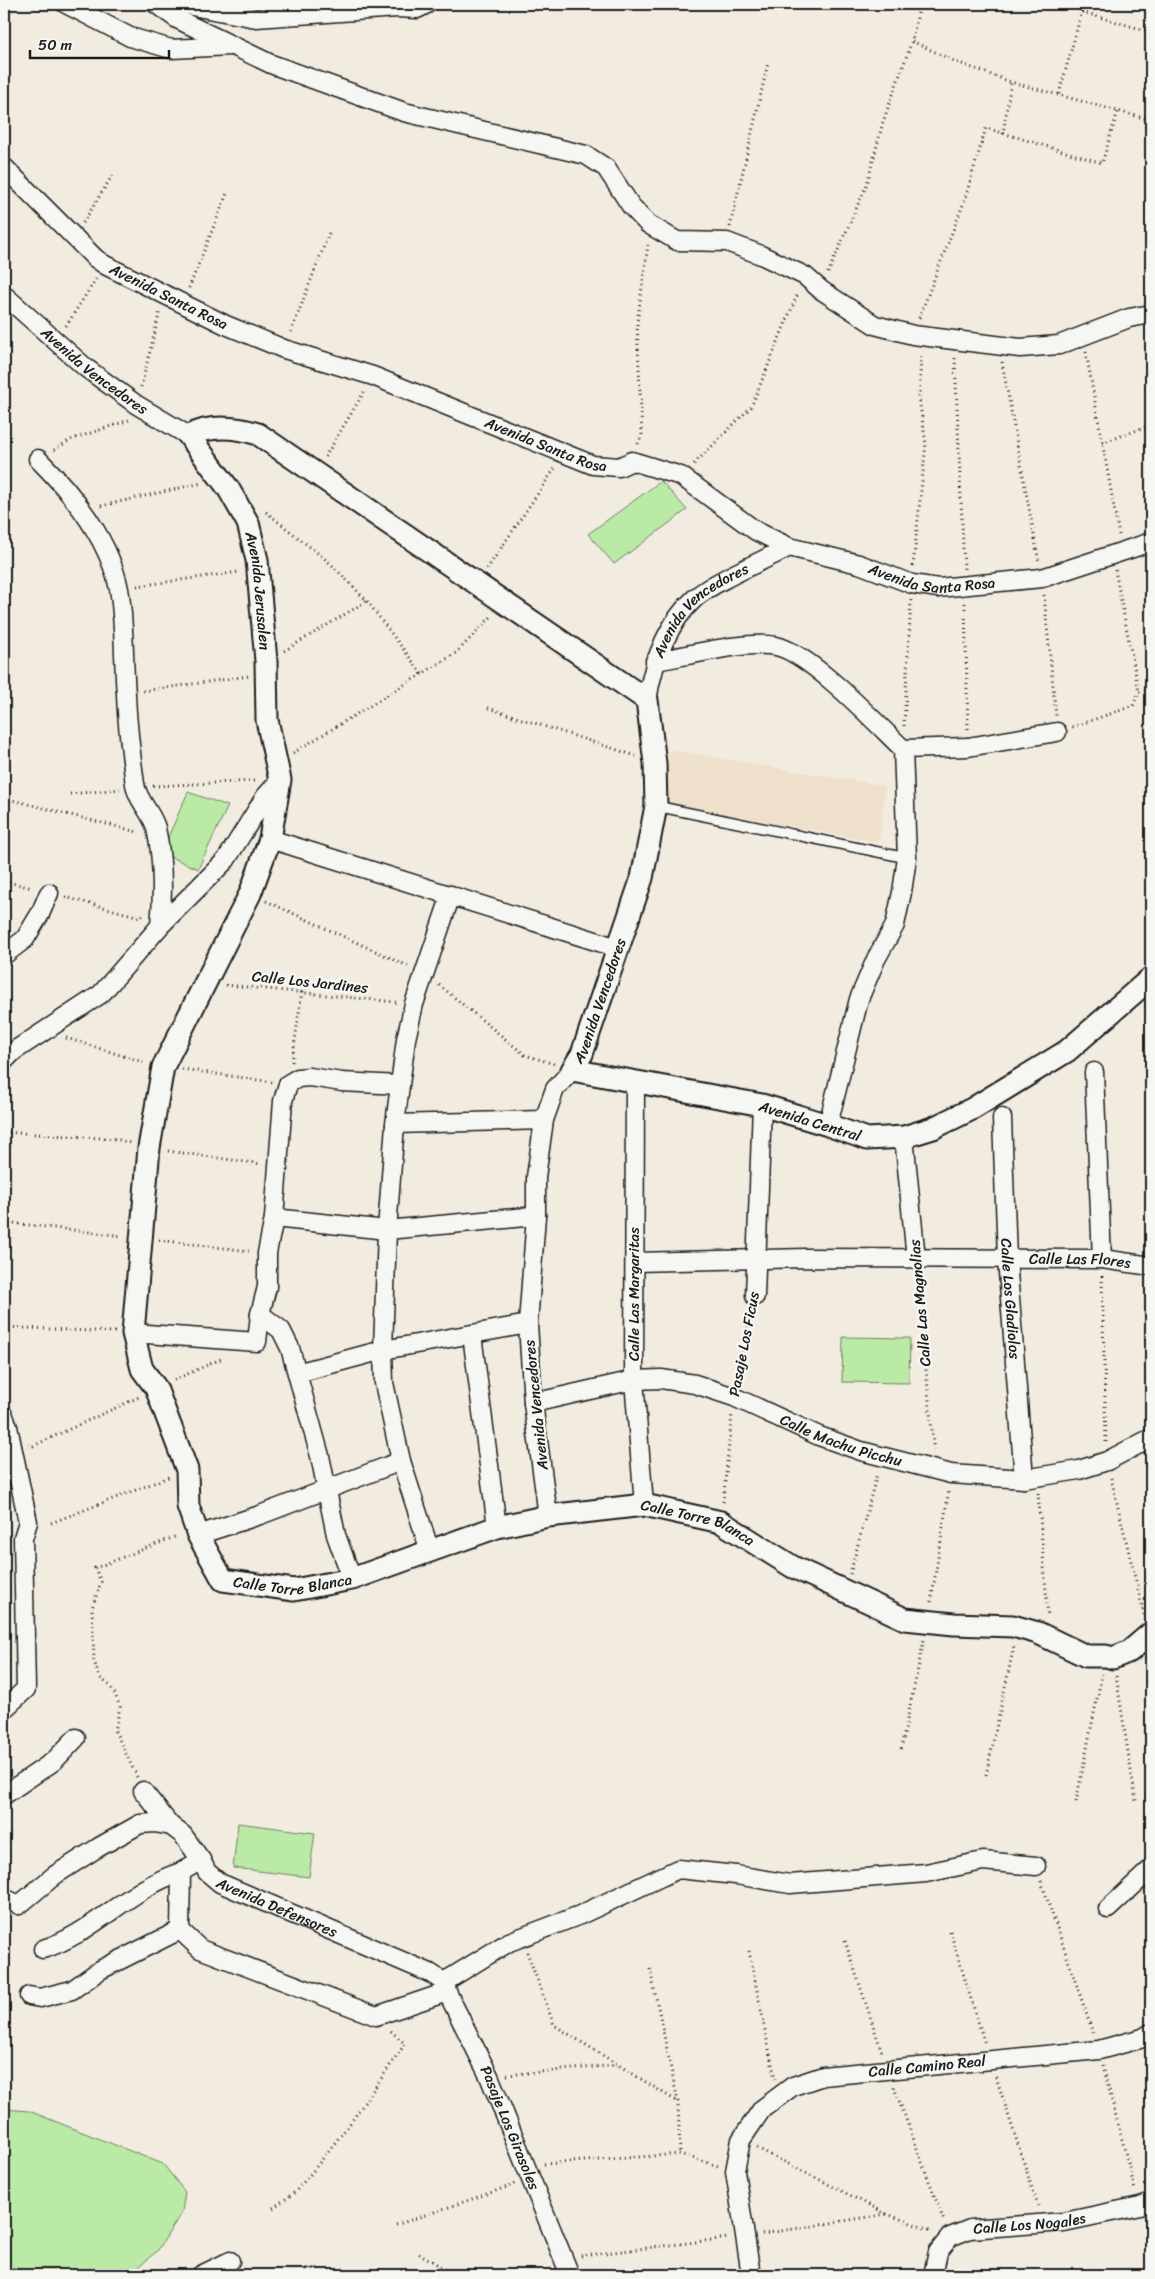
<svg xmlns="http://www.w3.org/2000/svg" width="1155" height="2279" font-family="Sriracha,sans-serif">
	<rect width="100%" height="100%" fill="#f2ece0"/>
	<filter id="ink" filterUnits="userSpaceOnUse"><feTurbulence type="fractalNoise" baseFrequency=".02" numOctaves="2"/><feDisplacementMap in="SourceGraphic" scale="10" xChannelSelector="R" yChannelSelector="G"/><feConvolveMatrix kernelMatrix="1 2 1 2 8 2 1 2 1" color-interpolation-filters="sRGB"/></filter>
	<g filter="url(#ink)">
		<polygon fill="#eee0ca" points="670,750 885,786 879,842 661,804"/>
		<g fill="#bbe9a6" stroke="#6c8261">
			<polygon points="661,481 687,510 614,564 588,534"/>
			<polygon points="188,792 228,806 198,869 161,853"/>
			<polygon points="843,1337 910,1338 909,1383 842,1382"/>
			<polygon points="238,1823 315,1833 309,1877 233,1868"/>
			<polygon points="4,2109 29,2111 163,2164 185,2192 182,2212 158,2250 130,2275 4,2275"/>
		</g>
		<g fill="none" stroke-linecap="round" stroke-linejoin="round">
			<g stroke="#1c1c1c" stroke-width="12">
				<polyline id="service" points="656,806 907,858"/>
			</g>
			<g stroke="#1c1c1c" stroke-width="21">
				<g id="minor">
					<polyline points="66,4 130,37 171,49 230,46"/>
					<polyline points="156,4 177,19 271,64 404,112 586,155 606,168 631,206 648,224 677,241 727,242 761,255 805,276 821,290 875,325 913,335 1020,348 1059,345 1129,318 1151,314"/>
					<polyline points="181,4 256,18 397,8 417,9 427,4"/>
					<path id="s1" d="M4,167l91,91 10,7 121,60 58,24 89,27 220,89 26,2 13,-6 49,15 75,55 33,16 70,17 53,20 26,4 104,-10 109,-36"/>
					<path id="s2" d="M4,295l82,73 51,37 52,31"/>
					<path d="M38,459c35,35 71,80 81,130 6,34 4,70 7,105 1,30 5,61 9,90 2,16 17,29 21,44 7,31 7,67 4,98"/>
					<path d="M655,661c32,-5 92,-21 121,-15 34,7 100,77 127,103l4,109 -5,34 -7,33 -19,34 -17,40 -31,126"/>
					<path id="s3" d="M647,700c6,-37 20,-76 48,-102 21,-18 68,-37 94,-51"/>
					<polyline points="903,749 968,747 1057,732"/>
					<polyline points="270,839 618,948"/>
					<polyline points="4,955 25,939 40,914 49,893"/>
					<polyline points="4,1061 14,1051 101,994 160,926 226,860 265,797 280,780"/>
					<polyline points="1094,1072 1102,1259"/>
					<polyline points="635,1083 634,1380 644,1505"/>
					<path id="s4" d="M1002,1118l5,141 17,220"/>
					<polyline points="395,1124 544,1120"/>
					<polyline points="904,1137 916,1259"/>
					<polyline points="274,1218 387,1230 536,1216"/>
					<path id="s5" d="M635,1262l171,-4 296,1 49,7"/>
					<polyline points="755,1296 762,1105"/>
					<polyline points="260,1314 281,1330 290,1348 320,1456 336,1535 352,1579"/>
					<polyline points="133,1333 257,1342 260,1314 267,1287 267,1253 274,1218 283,1101 288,1084 298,1078 310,1077 342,1082 399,1085"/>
					<polyline points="472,1335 497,1527"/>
					<polyline points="297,1373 383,1350 528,1324"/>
					<path id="s6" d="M533,1403l101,-23 27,-1 34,5 39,13 85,39 42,15 90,23 73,5 55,-9 28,-9 44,-23"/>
					<polyline points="4,1416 8,1427 28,1522 23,1538 26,1689 4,1709"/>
					<polyline points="548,1516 533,1403 528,1324 536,1216 536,1177 544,1120 555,1089 572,1070"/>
					<polyline points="198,1535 260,1515 401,1461"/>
					<polyline points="430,1551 401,1461 384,1383 383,1350 387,1230 395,1124 406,1039 414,1004 451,895"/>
					<polyline points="143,1791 171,1826"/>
					<polyline points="4,1795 54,1761 76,1738"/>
					<polyline points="201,1860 181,1872 180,1930 200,1949 376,2016 447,1992"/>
					<path id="s7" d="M4,1898l15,7 36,-30 44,-28 41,-23 15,-1 16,3 12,9 18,25 6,12 13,11 210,90 14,9"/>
					<polyline points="1108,1909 1151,1869"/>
					<path d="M43,1949c50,-15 86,-61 138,-77"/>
					<polyline points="444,1982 509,1942 580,1915 678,1869 736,1875 790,1884 926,1873 983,1861 1036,1866"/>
					<path id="s8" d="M445,1982l2,10 42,84 81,199"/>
					<polyline points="29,1996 40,1998 72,1990 100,1970 180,1930"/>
					<polyline points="201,2275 230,2261"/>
					<path id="s9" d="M751,2275l-16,-104 6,-31 21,-31 31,-23 30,-10 276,-26 44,-12 8,-5"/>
					<path id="s10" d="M933,2275l5,-23 12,-15 20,-8 94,-7 76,-16 11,-4"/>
				</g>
			</g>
			<g stroke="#1c1c1c" stroke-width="25">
				<g id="tertiary">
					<path id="s11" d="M1151,978l-84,73 -95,58 -39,19 -29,9 -37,2 -39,-14 -66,-20 -190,-35 10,-16 60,-176 14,-72 -1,-43 -8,-63 -389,-266c-23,-7 -47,-10 -69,2l39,52 20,35 9,37 9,101 1,59 13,60 -10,59 -20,55 -87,173 -14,81 -16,185 9,36 14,19 31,82 1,36 10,29 25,45 71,10 58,-11 145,-52 51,-11 96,-11 77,17 72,45 112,52 49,5 59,2 25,7 48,23h20l7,2 17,-7 21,-18"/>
				</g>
			</g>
			<g stroke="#1c1c1c" stroke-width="3" stroke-dasharray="1 4" stroke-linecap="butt">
				<polyline points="1082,12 1151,32"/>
				<polyline points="912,41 954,61 1011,82 1151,120"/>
				<polyline points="1059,94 1084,4"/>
				<polyline points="1003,134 1011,82"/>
				<polyline points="83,223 114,173"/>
				<polyline points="730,227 768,63"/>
				<polyline points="828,273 867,184 883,122 912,41 920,4"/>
				<polyline points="189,288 228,191"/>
				<polyline points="919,318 964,202 986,128 1102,163 1118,111"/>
				<polyline points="66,326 96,279"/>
				<polyline points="291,332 329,233"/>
				<polyline points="1086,352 1119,535"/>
				<polyline points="955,358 964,569"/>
				<polyline points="1002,362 1039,562"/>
				<polyline points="141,387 160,311"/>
				<polyline points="1102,443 1151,425"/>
				<polyline points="638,444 642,435 637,323 648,245"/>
				<polyline points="54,450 70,440 129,420"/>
				<polyline points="325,457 364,392"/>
				<polyline points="694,464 751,407 798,293"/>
				<polyline points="101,506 202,483"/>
				<polyline points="266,512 330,563 367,601 422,674"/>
				<polyline points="913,566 926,444 919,399 921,353"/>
				<polyline points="487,569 555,468"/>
				<polyline points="1115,570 1139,692"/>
				<polyline points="137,586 239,572"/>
				<polyline points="1044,595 1056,716"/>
				<polyline points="965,603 968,729"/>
				<polyline points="284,651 367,601"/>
				<polyline points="143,691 249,676"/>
				<polyline points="488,708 636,756"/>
				<polyline points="904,726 911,600"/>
				<polyline points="1072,727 1133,706 1139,692 1151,690"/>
				<polyline points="293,753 456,653 491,617"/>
				<polyline points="153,786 254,781"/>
				<polyline points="70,794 120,789"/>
				<polyline points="4,798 138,832"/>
				<polyline points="4,881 32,888"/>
				<polyline points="65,897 140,917 143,915"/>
				<polyline points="266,901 408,966"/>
				<polyline points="226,985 396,1002"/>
				<polyline points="439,985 525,1055 554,1064"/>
				<polyline points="66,1038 146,1063"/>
				<polyline points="292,1062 302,991"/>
				<polyline points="182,1069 272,1082"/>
				<polyline points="4,1132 116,1139 130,1143"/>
				<polyline points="168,1151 261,1164"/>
				<polyline points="4,1222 123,1236"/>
				<polyline points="159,1240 249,1251"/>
				<polyline points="917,1275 934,1453"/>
				<polyline points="1102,1276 1106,1442"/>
				<polyline points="1149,1282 1151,1299"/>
				<polyline points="4,1327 115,1332"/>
				<polyline points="174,1380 223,1358"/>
				<polyline points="737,1381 752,1311"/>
				<polyline points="28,1445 33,1446 139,1397"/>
				<polyline points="1111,1478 1144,1615"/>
				<polyline points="1038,1493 1048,1616"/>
				<polyline points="723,1502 732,1414"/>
				<polyline points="51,1523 169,1477"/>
				<polyline points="850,1574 877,1474"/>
				<polyline points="931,1602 949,1489"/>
				<polyline points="1116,1676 1136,1802"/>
				<polyline points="901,1749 924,1640"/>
				<polyline points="986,1775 1014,1646"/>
				<polyline points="137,1777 115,1731 120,1707 115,1694 110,1686 99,1677 94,1660 92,1608 101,1582 95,1568 177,1536"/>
				<polyline points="1076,1802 1102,1674"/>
				<polyline points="1041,1881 1093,2033"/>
				<polyline points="950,1931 985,2044"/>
				<polyline points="845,1941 882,2052"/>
				<polyline points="749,1951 775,2079"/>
				<polyline points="527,1952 554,2025 678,2102"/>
				<polyline points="650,1969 678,2102 680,2154"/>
				<polyline points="1103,2066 1135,2190"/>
				<polyline points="507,2075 617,2065"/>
				<polyline points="996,2077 1038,2206"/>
				<polyline points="894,2087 944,2221"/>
				<polyline points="757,2148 887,2214 932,2231"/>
				<polyline points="544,2164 680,2154 718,2166"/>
				<polyline points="273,2208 295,2192 313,2171 351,2122 405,2044 390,2030"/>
				<polyline points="396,2225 516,2184"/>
				<polyline points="762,2234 887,2214"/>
				<polyline points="419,2253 454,2275"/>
				<polyline points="581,2256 728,2238"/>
			</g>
			<use href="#service" stroke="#f6f6f2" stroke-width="9"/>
			<use href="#minor" stroke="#f6f6f2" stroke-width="18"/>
			<use href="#tertiary" stroke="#f6f6f2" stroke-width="21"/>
		</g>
	</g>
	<g text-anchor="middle" stroke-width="4.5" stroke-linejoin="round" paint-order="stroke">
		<g font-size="15" fill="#1c1c1c" stroke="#f6f6f2">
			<text dy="5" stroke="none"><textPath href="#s1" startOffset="212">Avenida Santa Rosa</textPath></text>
			<text dy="5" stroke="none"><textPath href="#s2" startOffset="118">Avenida Vencedores</textPath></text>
			<text dy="5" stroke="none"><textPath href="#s1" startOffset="618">Avenida Santa Rosa</textPath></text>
			<text dy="5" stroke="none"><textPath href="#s1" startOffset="1038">Avenida Santa Rosa</textPath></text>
			<text dy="5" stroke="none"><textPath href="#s11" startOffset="1738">Avenida Jerusalen</textPath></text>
			<text dy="5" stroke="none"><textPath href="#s3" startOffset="110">Avenida Vencedores</textPath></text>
			<text transform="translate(310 982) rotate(6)" y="5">Calle Los Jardines</text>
			<text dy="5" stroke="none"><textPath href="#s11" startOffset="712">Avenida Vencedores</textPath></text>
			<text transform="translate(810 1121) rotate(17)" y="5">Avenida Central</text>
			<text dy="5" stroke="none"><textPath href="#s5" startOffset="445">Calle Las Flores</textPath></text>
			<text transform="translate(634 1294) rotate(-90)" y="5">Calle Las Margaritas</text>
			<text dy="5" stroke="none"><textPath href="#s4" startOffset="181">Calle Los Gladiolos</textPath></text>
			<text transform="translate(920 1303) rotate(-95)" y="5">Calle Las Magnolias</text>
			<text transform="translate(744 1344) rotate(-79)" y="5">Pasaje Los Ficus</text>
			<text transform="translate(536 1405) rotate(-96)" y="5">Avenida Vencedores</text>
			<text dy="5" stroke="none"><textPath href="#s6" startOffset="322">Calle Machu Picchu</textPath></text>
			<text dy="5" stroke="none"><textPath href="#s11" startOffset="3266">Calle Torre Blanca</textPath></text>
			<text dy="5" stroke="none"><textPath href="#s11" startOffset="2846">Calle Torre Blanca</textPath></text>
			<text dy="5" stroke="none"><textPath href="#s7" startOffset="332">Avenida Defensores</textPath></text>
			<text dy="5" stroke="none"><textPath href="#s9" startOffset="349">Calle Camino Real</textPath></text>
			<text dy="5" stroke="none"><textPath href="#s8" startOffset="160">Pasaje Los Girasoles</textPath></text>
			<text dy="5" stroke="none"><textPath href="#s10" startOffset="124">Calle Los Nogales</textPath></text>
		</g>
	</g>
	<rect width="1155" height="2279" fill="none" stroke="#f6f6f2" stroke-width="20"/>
	<rect x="10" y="10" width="1135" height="2259" fill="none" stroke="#1c1c1c" stroke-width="2" filter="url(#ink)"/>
	<path d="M30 50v8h139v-8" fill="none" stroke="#1c1c1c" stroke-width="2.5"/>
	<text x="38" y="50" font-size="15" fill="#1c1c1c" stroke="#f6f6f2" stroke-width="4" paint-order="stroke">50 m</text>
</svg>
